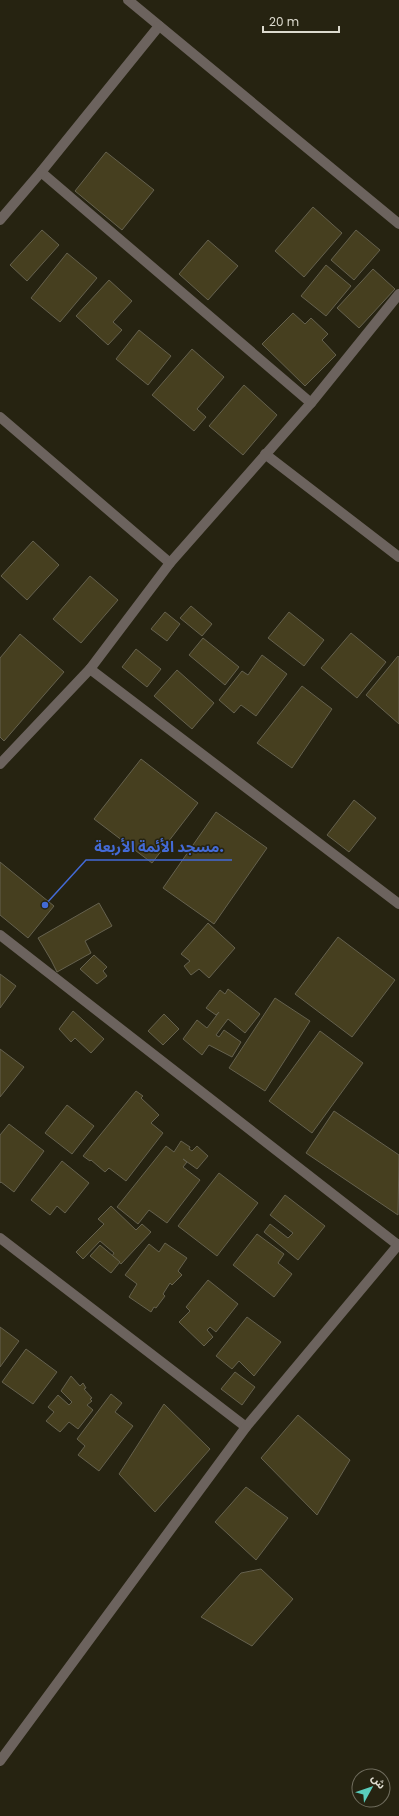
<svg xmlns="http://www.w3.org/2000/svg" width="399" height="1816" font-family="Poppins,'Noto Sans Arabic',sans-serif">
	<rect width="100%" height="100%" fill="#262311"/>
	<g fill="#463f1f" stroke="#65614e">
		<polygon points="106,152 154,190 122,230 75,191"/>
		<polygon points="313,207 342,233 304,277 275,251"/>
		<polygon points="42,230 59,245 27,281 10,265"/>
		<polygon points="356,230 380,250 354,280 331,260"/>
		<polygon points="208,240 238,266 208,300 179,274"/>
		<polygon points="67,253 97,278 60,322 31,298"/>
		<polygon points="326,265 351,286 326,316 301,296"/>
		<polygon points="373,269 395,289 359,328 337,308"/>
		<polygon points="109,280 132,301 113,322 122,330 108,345 76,316"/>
		<polygon points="293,313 305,324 311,318 328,334 322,340 336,355 305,386 262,344"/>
		<polygon points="139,330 171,356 148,385 116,359"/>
		<polygon points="192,349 224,377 197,409 206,417 194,431 152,395"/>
		<polygon points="244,385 277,415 243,455 209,426"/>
		<polygon points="33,541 59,565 27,600 1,576"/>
		<polygon points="90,576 118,600 81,643 53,619"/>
		<polygon points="191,606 212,624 202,636 180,618"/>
		<polygon points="165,612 180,624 167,641 151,629"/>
		<polygon points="289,612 324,640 304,666 268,638"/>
		<polygon points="351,633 386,662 357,698 321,668"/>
		<polygon points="20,634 64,672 4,741 0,737 0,658"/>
		<polygon points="203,638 239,667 225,685 189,655"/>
		<polygon points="136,649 161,669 147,687 122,667"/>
		<polygon points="262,655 287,674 256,716 241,705 234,713 219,700 242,671 248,675"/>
		<polygon points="398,656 399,657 399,724 366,695"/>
		<polygon points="177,670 214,703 192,729 154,696"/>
		<polygon points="302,686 332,709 292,768 257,743"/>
		<polygon points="141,759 198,803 152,863 94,819"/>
		<polygon points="354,800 376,818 349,852 327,835"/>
		<polygon points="216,812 267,848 214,924 163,888"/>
		<polygon points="0,862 54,906 28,938 0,915"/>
		<polygon points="99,903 112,926 85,941 91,953 57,972 51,960 38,938"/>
		<polygon points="208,923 235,948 209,978 199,969 191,975 184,966 190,961 181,954"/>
		<polygon points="338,937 395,980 352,1037 295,994"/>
		<polygon points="94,955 107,967 103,971 107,976 97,984 80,969"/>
		<polygon points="0,974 16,986 0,1008"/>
		<polygon points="228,989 260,1014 245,1033 228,1019 216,1035 219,1037 224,1030 241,1042 232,1057 209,1045 202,1055 183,1039 197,1020 207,1028 219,1012 216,1015 206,1008 220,990 225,994"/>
		<polygon points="275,998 310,1021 265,1091 229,1068"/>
		<polygon points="73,1011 104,1039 91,1053 75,1038 71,1042 59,1029"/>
		<polygon points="164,1014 179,1029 163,1045 148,1031"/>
		<polygon points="320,1031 363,1063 312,1133 269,1101"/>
		<polygon points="0,1049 24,1067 0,1097"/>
		<polygon points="136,1091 143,1096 141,1098 159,1115 151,1123 163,1133 126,1181 109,1168 105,1172 91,1160 90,1161 83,1156"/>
		<polygon points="67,1105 94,1126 72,1154 45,1133"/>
		<polygon points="334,1111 399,1155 398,1215 306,1153"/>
		<polygon points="9,1124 44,1151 14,1192 1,1182 0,1183 0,1135"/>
		<polygon points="181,1141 190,1147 189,1149 192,1151 197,1146 208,1156 197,1169 183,1159 187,1162 183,1167 200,1180 167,1223 149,1210 138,1224 117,1207 166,1146 174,1152"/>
		<polygon points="62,1161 89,1183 65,1213 57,1206 50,1215 31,1200"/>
		<polygon points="219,1173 258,1203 217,1256 178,1226"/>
		<polygon points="285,1195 325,1226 298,1260 264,1232 270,1224 288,1238 293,1233 270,1215"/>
		<polygon points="111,1206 136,1230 142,1224 151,1232 121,1264 112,1256 114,1253 100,1241 83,1259 76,1252 104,1224 98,1219"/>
		<polygon points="257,1234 284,1254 278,1263 292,1274 274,1297 233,1265"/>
		<polygon points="165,1243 187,1258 178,1271 182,1275 172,1285 170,1283 163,1294 165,1296 156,1308 154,1307 151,1312 129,1297 137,1284 125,1275 149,1244 159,1252"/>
		<polygon points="100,1245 120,1262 111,1273 90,1256"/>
		<polygon points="208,1280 238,1304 216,1332 210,1327 207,1330 213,1337 204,1346 179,1322 190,1311 186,1307"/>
		<polygon points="247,1317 281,1342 254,1376 239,1361 232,1369 216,1356"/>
		<polygon points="0,1327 19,1341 0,1367"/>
		<polygon points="26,1349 57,1372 33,1404 2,1382"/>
		<polygon points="235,1372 255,1387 242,1405 221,1389"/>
		<polygon points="71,1376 80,1386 83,1383 86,1388 84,1389 92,1398 90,1399 92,1401 87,1405 93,1410 78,1429 69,1422 60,1432 46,1421 54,1412 48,1407 58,1395 69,1405 72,1402 61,1391"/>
		<polygon points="111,1394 122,1403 115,1412 133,1426 99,1471 78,1455 85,1446 77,1439"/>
		<polygon points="164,1404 210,1449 155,1512 119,1474"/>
		<polygon points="298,1415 350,1460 317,1515 261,1458"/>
		<polygon points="246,1487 288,1518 256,1560 215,1522"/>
		<polygon points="261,1569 293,1599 252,1646 201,1617 241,1573"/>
	</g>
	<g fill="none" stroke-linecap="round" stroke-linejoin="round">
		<g stroke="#6c635e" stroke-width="10">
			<polyline points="128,0 399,224"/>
			<polyline points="41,172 311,403"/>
			<polyline points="0,220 41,172 159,26"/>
			<polyline points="0,417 170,563"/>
			<polyline points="265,454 399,557"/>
			<polyline points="90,669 399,904"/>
			<polyline points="0,764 90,669 170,563 311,403 399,294"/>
			<polyline points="0,935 398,1245"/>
			<polyline points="0,1238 246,1427"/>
			<polyline points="0,1761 246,1427 399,1244"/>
		</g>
	</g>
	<path fill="none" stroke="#436ad6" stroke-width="1.5" d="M45 905L86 860H232"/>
	<circle fill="#436ad6" stroke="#262311" stroke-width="1.5" cx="45" cy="905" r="4"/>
	<g font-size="15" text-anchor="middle" font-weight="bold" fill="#436ad6" stroke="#262311" stroke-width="3" stroke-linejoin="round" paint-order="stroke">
		<text x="159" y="852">مسجد الأئمة الأربعة.</text>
	</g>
	<g transform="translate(371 1788) rotate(50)"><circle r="19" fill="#262311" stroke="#6f6c5d"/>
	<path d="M0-3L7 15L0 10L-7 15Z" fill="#59cebe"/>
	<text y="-6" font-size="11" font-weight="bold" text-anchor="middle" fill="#dcdace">ش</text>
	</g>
	<path d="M263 26v6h76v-6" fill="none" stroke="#dcdace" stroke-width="2"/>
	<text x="269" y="26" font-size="12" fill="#dcdace" stroke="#262311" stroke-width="3" paint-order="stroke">20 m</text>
</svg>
